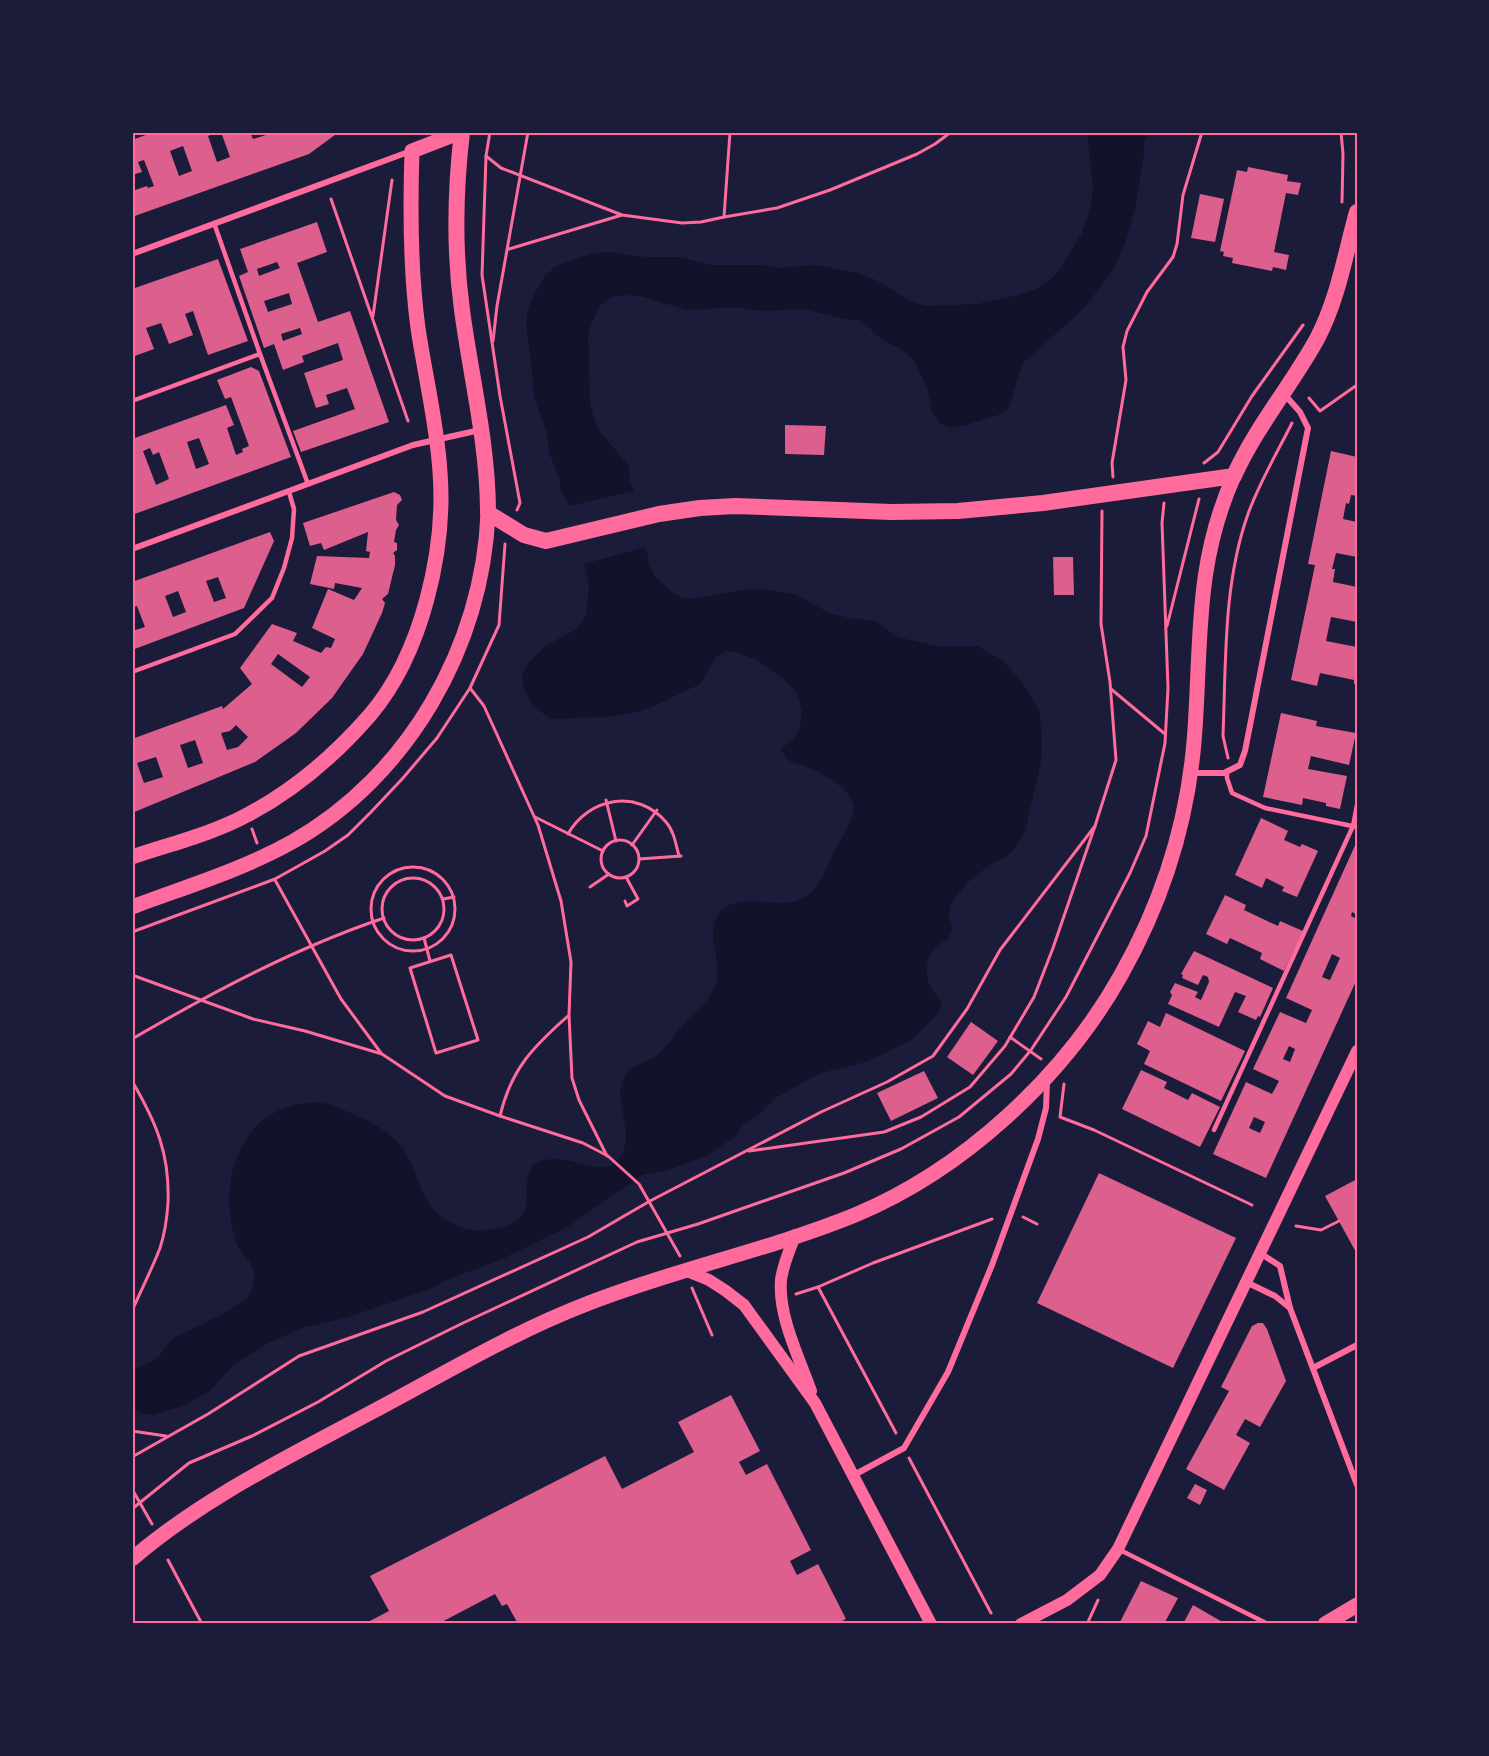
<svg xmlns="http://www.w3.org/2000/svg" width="1489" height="1756" font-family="Lato,sans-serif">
	<rect width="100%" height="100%" fill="#1b1b3a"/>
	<g fill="#12122b">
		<polygon points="1087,132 1149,132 1144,142 1144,153 1135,209 1126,241 1113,269 1090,301 1080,312 1025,361 1020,370 1009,408 1001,414 963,426 949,427 940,423 932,411 927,388 914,360 902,350 880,338 861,320 851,320 803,309 766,311 751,310 740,307 688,310 640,296 625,295 611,297 600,305 588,332 590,403 593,415 599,431 629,466 630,484 634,491 570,506 561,490 559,478 549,452 547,433 534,397 531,360 526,325 528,309 535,293 544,277 556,266 590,254 607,252 646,257 680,257 711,265 762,265 777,268 816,265 857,273 876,280 912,302 926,306 978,304 1018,295 1036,289 1051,279 1060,269 1082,233 1091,204 1093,186"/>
		<path d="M646,547l3,18 6,12 18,16 10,5h14l46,-8 18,-1 21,3 14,3 33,18 20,5 27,3 21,16 39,9h41l25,14 20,22 17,28 3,29 -1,22 -16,71 -12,18 -9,8 -13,6 -24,19 -9,11 -8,12 -1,11 3,12 -4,10c-18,8 -26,24 -19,44 3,7 9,14 13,21l-4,10 -25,25 -47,23 -45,11 -12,6 -32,18 -15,15 -19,13 -7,11 -30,20 -38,14 -26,5 -75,52 -69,34 -52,19 -13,8 -88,30 -40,9 -35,15 -36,22 -24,27 -27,15 -31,9 -12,-2 -8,-5v-38l19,-8 8,-6 13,-17 53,-26 23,-15c6,-13 10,-26 0,-38 -4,-6 -10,-11 -12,-18 -9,-30 -10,-66 5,-93 4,-8 9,-17 15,-23 15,-16 46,-26 67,-23 10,2 20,7 30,11 17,7 32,15 45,29 15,16 17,34 26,52 10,22 36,37 59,35 13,-1 28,-3 38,-13 8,-9 5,-24 6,-35 1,-6 3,-12 5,-17 28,-16 50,5 78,2 4,-4 9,-8 12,-13 13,-24 -10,-52 2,-76 7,-15 21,-13 32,-22 11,-9 18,-21 27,-31 13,-16 31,-25 34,-47 4,-20 -13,-48 3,-66 23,-24 60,2 87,-16 13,-9 19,-28 26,-42 6,-12 20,-32 21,-45 1,-18 -34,-38 -49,-43 -4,-2 -9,-2 -13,-4 -5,-2 -8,-9 -12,-13l12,-8 8,-13 2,-18 -5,-17 -13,-14 -27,-19 -18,-7 -13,-2 -10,6 -16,27 -48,23 -15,5 -22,4 -64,3 -18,-13 -10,-19 -1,-12 6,-12 17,-17 32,-17 9,-14 3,-31 -5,-20z"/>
	</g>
	<g fill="#dd5f8e" fill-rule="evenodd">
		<path d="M154,132h65l-11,4 9,26 13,-5 -9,-25h29l3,7 13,-4 -1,-3h29l1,2 6,-2h38l-30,22 -177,63v-26l15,-5 1,2 6,-2 -10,-26 -6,2 4,10 -10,3v-25l2,-1 -2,-9zM183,146l9,25 -13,5 -9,-25z"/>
		<polygon points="1248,167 1288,175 1287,181 1301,183 1298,195 1286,193 1274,252 1289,255 1286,270 1273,267 1272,271 1232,263 1233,258 1223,256 1224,252 1220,251 1237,170 1247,172"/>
		<polygon points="1200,194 1224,199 1215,242 1191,238"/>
		<path d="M317,222l10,30 -30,11 21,59 32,-11 39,111 -88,30 -8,-21 62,-22 -8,-21 -21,7 3,9 -13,4 -12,-35 39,-13 -5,-17 -36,13 2,6 -21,8 -9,-26 -10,4 -25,-72 9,-4 -8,-23zM277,262l3,6 -21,8 -2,-7zM289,293l3,11 -24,8 -4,-11zM300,328l2,6 -19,7 -2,-7z"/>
		<polygon points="218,259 248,341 208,355 193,311 185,314 193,335 169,344 161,323 146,328 154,349 132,357 132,289"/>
		<path d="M251,367l8,4 32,86 -159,58v-76l94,-34 8,20 -7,3 9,27 7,-3 -1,-3 7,-3 -18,-49 -6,2 -8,-19zM199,438l10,26 -13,5 -9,-27zM150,448l3,7 6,-3 10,27 -13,6 -13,-34z"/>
		<polygon points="785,425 826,426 824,455 785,454"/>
		<polygon points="1331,451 1357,457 1357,496 1351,495 1349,504 1346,503 1343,519 1357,522 1357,557 1336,553 1332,569 1335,569 1333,582 1357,587 1357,622 1331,617 1326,641 1357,647 1357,685 1354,684 1354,680 1320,673 1317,686 1291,680 1315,565 1308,564"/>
		<path d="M394,492l6,3 2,5 -5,5 -1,15 3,5 -3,5 -2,12 3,1v7l-4,3 2,3v9l-7,29 -6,5 3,4 -3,10 -19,41 -31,44 -36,35 -41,29 -123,51v-74l90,-33 1,3 29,-25 -12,-16 32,-44 25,9 -4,8 28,12 5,-6 5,1 4,-9 -23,-11 16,-39 26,11 8,-12 -27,-5 -1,6 -24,-5 7,-28 52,2 1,-6 -4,-1 2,-19 -44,18 -3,-7 -11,3 -7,-23zM278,654l32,23 -8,10 -31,-23zM236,725l12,12 -10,10 -11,3 -6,-17 9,-2zM195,740l8,23 -15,5 -8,-23zM156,757l7,20 -19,6 -7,-20z"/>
		<path d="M270,532l4,9 -30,67 -112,42v-19l13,-4 -8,-21 -5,2v-26zM218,577l8,21 -12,4 -8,-21zM178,591l8,21 -13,5 -8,-21z"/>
		<polygon points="1053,557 1073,557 1074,595 1054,595"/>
		<polygon points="1281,713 1317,721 1316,726 1356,733 1349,765 1311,756 1308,769 1347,776 1340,809 1326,806 1326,803 1303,798 1302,805 1263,797"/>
		<polygon points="1261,818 1288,831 1284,840 1300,847 1302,844 1318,851 1297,897 1282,891 1284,887 1266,878 1262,888 1235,875"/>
		<path d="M1357,841v74l-5,-3 -1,4 6,3v60l-91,199 -53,-24 33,-72 26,12 7,-13 -26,-12 27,-57 26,11 6,-13 -26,-12zM1332,954l8,4 -10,22 -8,-3zM1289,1046l6,3 -5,13 -7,-3zM1254,1117l11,5 -5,11 -11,-5z"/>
		<polygon points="1225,895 1246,905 1244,910 1278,926 1280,921 1303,931 1284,971 1260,959 1262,953 1230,938 1227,944 1206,934"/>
		<polygon points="1194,951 1273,988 1260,1017 1258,1016 1256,1020 1238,1012 1246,996 1235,992 1219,1027 1168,1004 1172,995 1170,992 1175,983 1198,992 1195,997 1201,1000 1209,982 1208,977 1203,975 1198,985 1182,978 1183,975 1181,974"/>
		<polygon points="1166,1013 1245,1051 1221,1101 1144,1064 1150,1051 1137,1044 1148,1021 1160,1027"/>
		<polygon points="971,1022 998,1041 973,1075 947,1057"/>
		<polygon points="1141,1070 1167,1082 1164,1088 1188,1100 1192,1093 1220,1107 1200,1147 1122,1109"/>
		<polygon points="924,1071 938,1098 891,1121 877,1093"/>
		<polygon points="1099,1173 1236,1238 1173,1368 1037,1303"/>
		<polygon points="1357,1179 1357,1254 1325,1196"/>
		<polygon points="1258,1323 1263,1323 1267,1329 1286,1381 1260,1427 1245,1419 1236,1435 1250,1443 1224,1490 1186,1469 1229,1391 1221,1387 1252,1326"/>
		<polygon points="731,1395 760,1451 739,1462 746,1475 767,1464 811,1550 790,1561 797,1575 818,1564 846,1619 836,1624 518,1624 507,1604 502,1606 495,1594 438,1624 364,1624 389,1611 370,1576 605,1456 622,1489 694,1452 678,1422"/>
		<polygon points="1195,1484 1207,1490 1200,1505 1187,1498"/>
		<polygon points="1141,1581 1178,1598 1164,1624 1119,1624"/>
		<polygon points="1193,1605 1226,1624 1183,1624"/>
	</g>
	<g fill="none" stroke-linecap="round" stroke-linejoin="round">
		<g stroke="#ff6b9d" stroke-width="3">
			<polyline points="490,132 486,156 482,275 500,396 520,503 517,510"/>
			<polyline points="1341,132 1343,154 1342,202"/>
			<polyline points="486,156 501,168 622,215 682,223 701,222 724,217 730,132"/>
			<polyline points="331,199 408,421"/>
			<polyline points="724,217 777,208 830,190 917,154 935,144 951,132"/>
			<polyline points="509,249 622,215"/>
			<polyline points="373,316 392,180"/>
			<polyline points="493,341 497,306 528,132"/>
			<polyline points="1309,398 1320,411 1357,385"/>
			<polyline points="1204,463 1218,452 1252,396 1303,325"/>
			<polyline points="1113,477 1112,463 1126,380 1123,347 1127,331 1147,292 1173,257 1177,244 1183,195 1202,132"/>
			<polyline points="1167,626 1199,499"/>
			<polyline points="470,688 484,706 538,825 561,901 571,962 569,1015 572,1078 579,1100 607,1156"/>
			<polyline points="1111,689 1165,734"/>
			<path d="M1228,758l-5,-22c3,-73 0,-152 25,-222 11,-31 29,-61 44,-91"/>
			<polyline points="606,800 616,841"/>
			<polyline points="535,817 603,851"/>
			<polyline points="252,829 257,843"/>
			<path d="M568,834c20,-36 69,-46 98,-12 8,9 10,23 13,34"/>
			<circle cx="620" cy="859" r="19"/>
			<polyline points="632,845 657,810"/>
			<polyline points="639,859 681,856"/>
			<circle cx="413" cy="909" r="42"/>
			<circle cx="413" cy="909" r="31"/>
			<polyline points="275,880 341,999 381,1053"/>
			<polyline points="590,887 609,874"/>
			<polyline points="443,899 454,897"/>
			<polyline points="625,901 627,906 638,899 626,877"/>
			<polyline points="132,932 275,879 325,851 348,835 371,812 403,778 437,738 470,688 499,625 505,544"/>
			<polyline points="424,938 430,961"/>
			<polygon points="451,955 478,1040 436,1053 410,968"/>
			<polyline points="132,975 253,1019 305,1031 382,1054 445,1096 500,1116 583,1143 608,1156 639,1184 680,1256"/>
			<polyline points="1010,1037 1041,1059"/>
			<path d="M132,1039c81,-47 163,-91 252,-121"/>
			<path d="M132,1081c24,41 38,73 36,122 -1,15 -3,30 -8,45 -8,21 -19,42 -28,63"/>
			<polyline points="1064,1084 1060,1117 1094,1130 1252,1205"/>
			<path d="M500,1116c11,-47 33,-69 68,-100"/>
			<polyline points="749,1151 884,1132 921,1117 970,1087 1005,1046 1034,997 1053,948 1095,826 1116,760 1110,682 1101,624 1102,511"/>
			<polyline points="1023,1217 1037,1224"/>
			<polyline points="1296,1226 1321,1230 1339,1221"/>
			<polyline points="818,1287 896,1433"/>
			<polyline points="692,1288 712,1335"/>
			<polyline points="796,1294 818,1287 873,1263 992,1219"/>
			<polyline points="132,1431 166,1436"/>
			<polyline points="132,1457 208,1414 299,1356 423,1312 588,1237 650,1201 821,1112 887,1082 933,1056 967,1009 1000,950 1095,826"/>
			<polyline points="909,1458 991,1613"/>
			<polyline points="132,1489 152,1524"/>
			<polyline points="132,1509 189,1463 252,1436 318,1402 386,1361 463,1323 637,1242 698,1224 844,1173 901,1149 959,1117 1011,1074 1031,1050 1066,997 1130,873 1146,836 1165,743 1168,688 1162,523 1164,503"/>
			<polyline points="168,1560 202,1624"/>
			<polyline points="1087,1624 1098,1600"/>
		</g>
		<g stroke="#ff6b9d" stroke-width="4.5">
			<polyline points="214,223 260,354 308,484"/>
			<polyline points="132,401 260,354"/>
			<polyline points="132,672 235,634 272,598 284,568 292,538 294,509 289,492"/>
			<polyline points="1227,771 1227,778 1232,793 1265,808 1357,827"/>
			<polyline points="1214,1130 1353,826 1357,805"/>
			<polyline points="1120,1550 1268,1624"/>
		</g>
		<g stroke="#ff6b9d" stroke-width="6">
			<polyline points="132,254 411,151"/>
			<polyline points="132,549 413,445 480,430"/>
			<polyline points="1191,773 1224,773 1240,765 1245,751 1308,428 1300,412 1284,394"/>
			<polyline points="1260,1253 1280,1266 1290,1308 1357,1485"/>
			<polyline points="1246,1282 1275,1296 1290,1308"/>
			<polyline points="1313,1368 1357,1345"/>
			<polyline points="854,1475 904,1448 948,1372 992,1265 1038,1139 1046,1108 1047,1082"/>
		</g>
		<g stroke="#ff6b9d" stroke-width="12">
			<path d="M795,1235c-5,15 -12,29 -14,45 -3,36 18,77 30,111"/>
			<polyline points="687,1271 709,1280 726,1291 744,1305 815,1403 931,1624"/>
			<polyline points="1021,1624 1067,1600 1100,1575 1118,1549 1357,1051"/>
		</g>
		<g stroke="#ff6b9d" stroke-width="15">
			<path d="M132,857c38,-13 80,-23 115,-42 46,-24 89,-61 123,-100 52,-61 76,-165 70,-243 -3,-49 -15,-96 -22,-144 -8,-59 -8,-118 -6,-177l49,-19"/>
			<path d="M132,907c53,-20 110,-37 160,-65 116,-65 191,-196 196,-329"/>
			<path d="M132,1559c71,-61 156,-102 238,-146 72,-38 143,-81 219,-110 87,-34 180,-53 266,-88 108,-45 209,-138 266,-240 40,-71 66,-151 73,-233 8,-95 -1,-175 40,-266"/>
			<polyline points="1325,1624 1357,1605"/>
		</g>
		<path stroke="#ff6b9d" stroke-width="16" d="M462,132c-7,59 -8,119 0,178 9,68 26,134 26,203l36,22 22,6 113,-27 41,-6 35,-2 156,6 67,-1 85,-8 191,-27c22,-49 57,-90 83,-137 21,-40 28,-84 40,-127"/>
	</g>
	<rect width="1489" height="1756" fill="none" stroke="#1b1b3a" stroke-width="267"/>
	<rect x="134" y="134" width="1222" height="1488" fill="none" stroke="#ff6b9d" stroke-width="2"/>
</svg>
